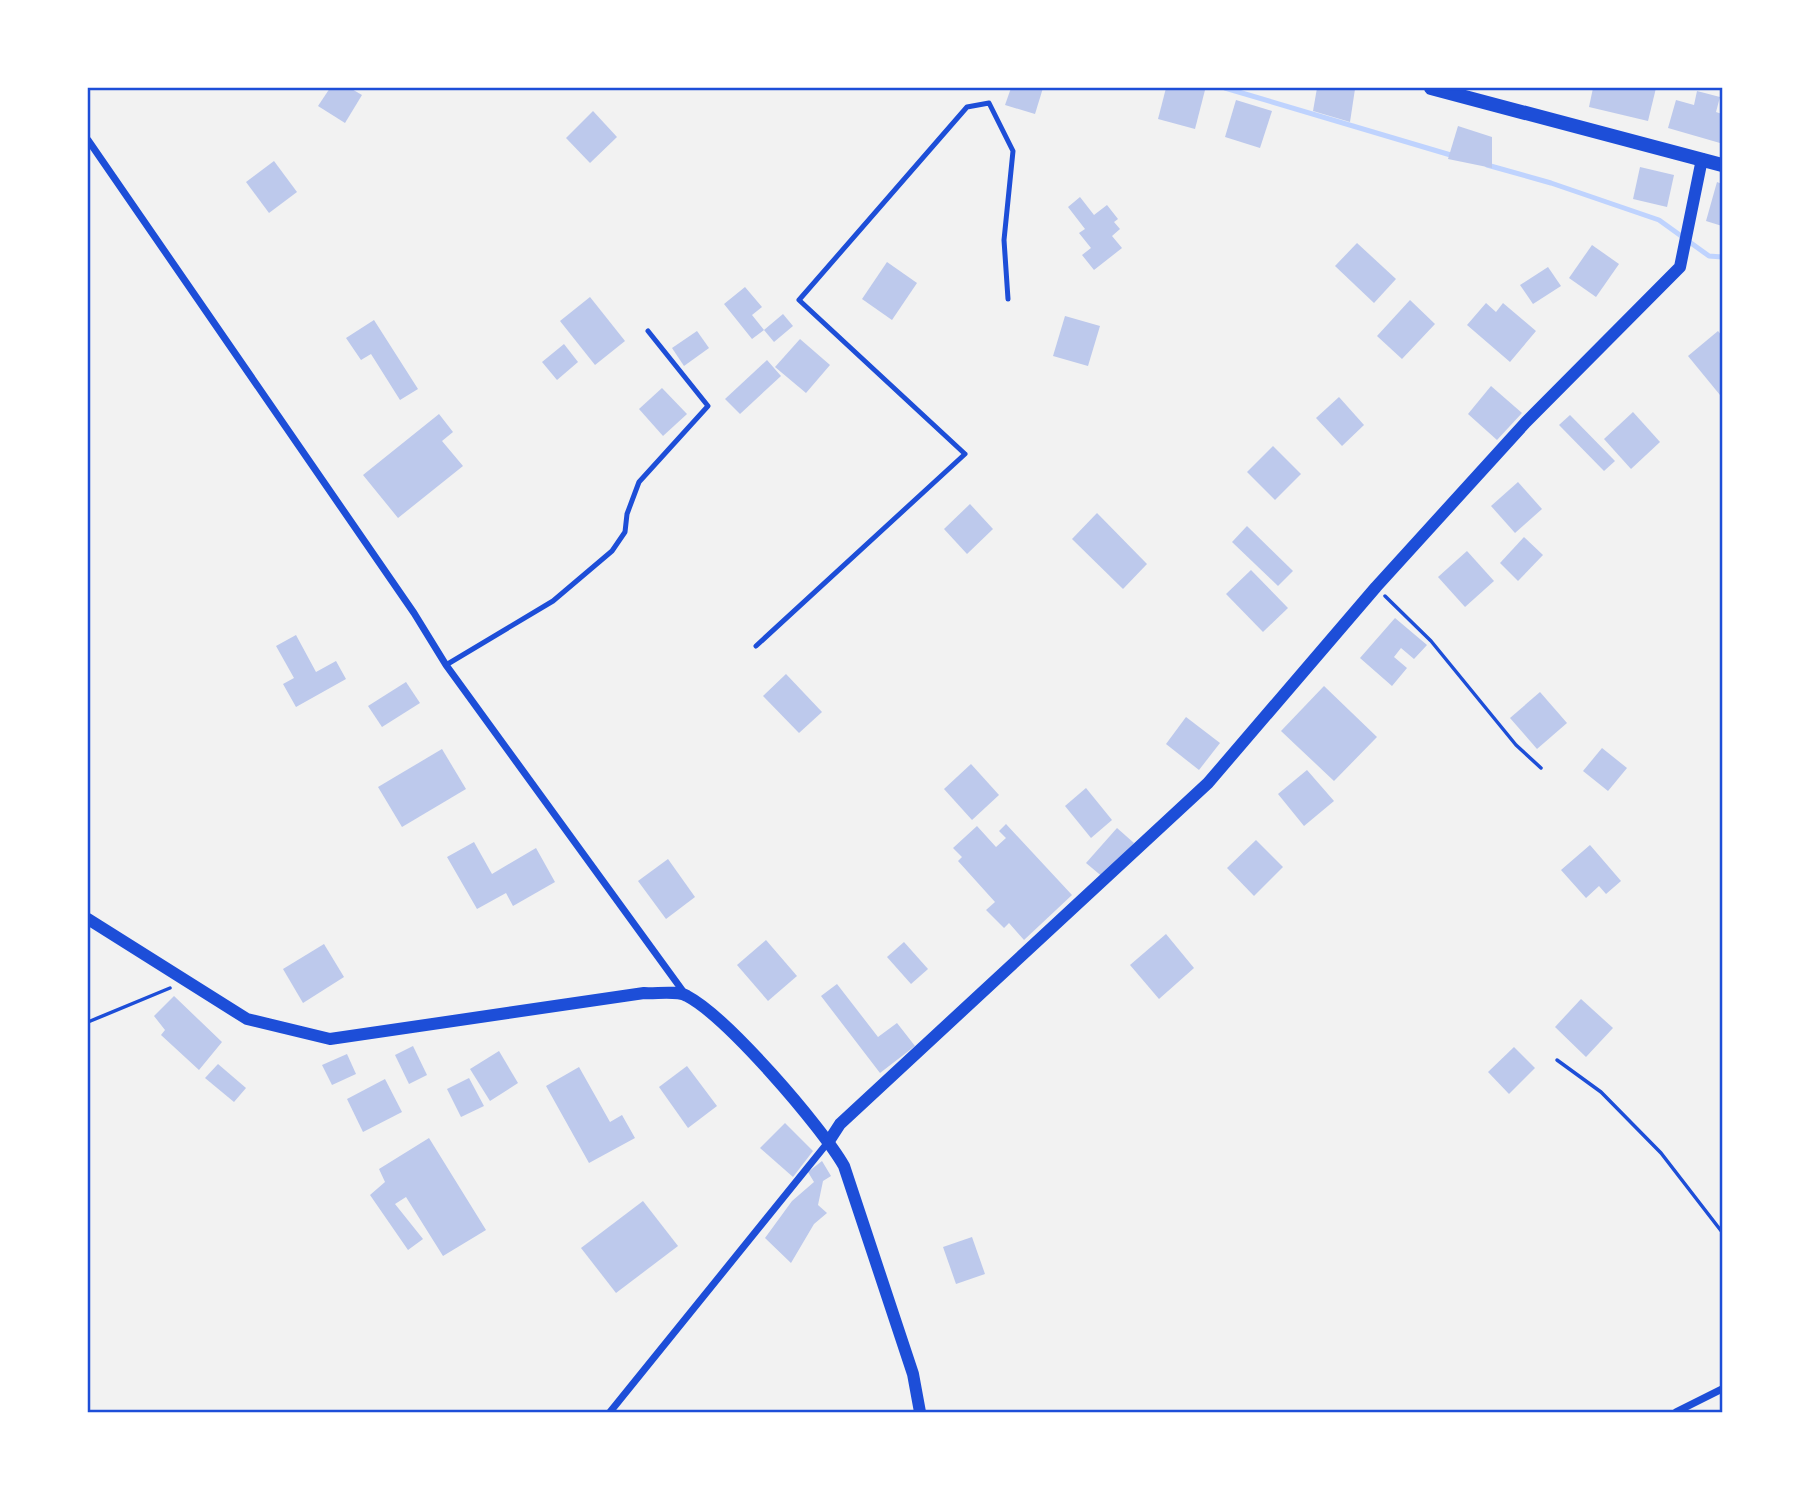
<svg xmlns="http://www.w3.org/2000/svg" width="1810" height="1500" font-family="Roboto,sans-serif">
	<rect width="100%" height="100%" fill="#f2f2f2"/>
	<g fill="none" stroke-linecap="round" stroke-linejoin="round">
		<g stroke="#bfd3fe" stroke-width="5">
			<polyline points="1225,88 1454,156"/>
			<polyline points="1487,165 1551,183 1659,220 1709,256 1722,257"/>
		</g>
	</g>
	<g fill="#bdc9ec">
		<polygon points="330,88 350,88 362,95 345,123 318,106"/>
		<polygon points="1011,88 1043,88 1035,114 1005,105"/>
		<polygon points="1166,88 1205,90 1195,129 1158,119"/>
		<polygon points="1317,88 1355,89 1350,122 1313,111"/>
		<polygon points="1593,88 1656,88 1648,121 1589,107"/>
		<polygon points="1697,91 1720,97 1716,112 1722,114 1720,143 1668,128 1676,100 1694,105"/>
		<polygon points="1236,100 1272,111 1260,148 1225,137"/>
		<polygon points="593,111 617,137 590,163 566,138"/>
		<polygon points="1458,126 1492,137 1492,168 1448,159"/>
		<polygon points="274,161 297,192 269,213 246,182"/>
		<polygon points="1640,167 1674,175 1667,207 1633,199"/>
		<polygon points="1717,182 1722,184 1722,226 1706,221"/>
		<polygon points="1080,197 1094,215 1107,205 1118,219 1114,222 1120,229 1112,236 1122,248 1094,270 1082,255 1091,248 1079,233 1085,229 1068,207"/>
		<polygon points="1357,243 1396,279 1374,303 1335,266"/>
		<polygon points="1592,245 1619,264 1596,297 1569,278"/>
		<polygon points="887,262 917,283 892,320 862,299"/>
		<polygon points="1548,267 1561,286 1533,304 1520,285"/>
		<polygon points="745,287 762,307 752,315 764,330 752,339 724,304"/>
		<polygon points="590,297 625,341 595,365 560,321"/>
		<polygon points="1410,300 1435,324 1402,359 1377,336"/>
		<polygon points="1486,303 1496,312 1503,303 1536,331 1510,362 1467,325"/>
		<polygon points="783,314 793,326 774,342 764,330"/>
		<polygon points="1065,316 1100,326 1088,366 1053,356"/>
		<polygon points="374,320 418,389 400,400 371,354 361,360 346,338"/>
		<polygon points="697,331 709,348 684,366 672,348"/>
		<polygon points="1718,331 1722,336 1720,395 1688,356"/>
		<polygon points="800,339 830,365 806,393 775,367"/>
		<polygon points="564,344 578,362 557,380 542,362"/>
		<polygon points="767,360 781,376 740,414 725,399"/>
		<polygon points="1491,386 1522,413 1497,440 1468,414"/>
		<polygon points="662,388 687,414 663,436 639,409"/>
		<polygon points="1339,397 1364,425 1342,446 1316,418"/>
		<polygon points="1633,412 1660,442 1631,469 1604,439"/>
		<polygon points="439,414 453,432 442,441 463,466 398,518 363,475"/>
		<polygon points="1570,415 1615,461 1604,471 1559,425"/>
		<polygon points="1273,446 1301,474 1275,500 1247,472"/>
		<polygon points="1518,482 1542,509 1515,533 1491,506"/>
		<polygon points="970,504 993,529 967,554 944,529"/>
		<polygon points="1097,513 1147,564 1123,589 1072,539"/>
		<polygon points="1247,526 1293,571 1278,586 1232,542"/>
		<polygon points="1524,537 1543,555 1518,581 1500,563"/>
		<polygon points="1467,551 1494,581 1465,607 1438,577"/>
		<polygon points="1251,570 1288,608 1263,632 1226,594"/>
		<polygon points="1395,618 1427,645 1414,659 1401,648 1394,657 1407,668 1392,686 1360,658"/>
		<polygon points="296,635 316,672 336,661 346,679 296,707 283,684 294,678 276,646"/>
		<polygon points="786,674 822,712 799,733 763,696"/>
		<polygon points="406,682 420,703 382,727 368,706"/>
		<polygon points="1324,686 1377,737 1334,781 1281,731"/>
		<polygon points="1540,692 1567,723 1537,749 1510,718"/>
		<polygon points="1186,717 1220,743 1199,770 1166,744"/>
		<polygon points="1602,748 1627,768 1608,791 1583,771"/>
		<polygon points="442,749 466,789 402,827 378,787"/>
		<polygon points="971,764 999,795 972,820 944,789"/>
		<polygon points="1307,770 1334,801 1304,826 1278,794"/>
		<polygon points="1086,788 1112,820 1091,838 1065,806"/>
		<polygon points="1006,824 1072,895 1024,940 1009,923 1004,928 986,910 995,902 958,861 962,857 953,848 977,826 996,847 1006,838 999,831"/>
		<polygon points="1117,828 1134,843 1104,878 1086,863"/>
		<polygon points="1256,840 1283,867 1254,896 1227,868"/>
		<polygon points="474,842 492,874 536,848 555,882 513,906 506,893 477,909 447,857"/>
		<polygon points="1590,845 1621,881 1606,894 1599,886 1586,898 1561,870"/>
		<polygon points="668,859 695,897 666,919 638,881"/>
		<polygon points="1166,934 1194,968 1159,999 1130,965"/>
		<polygon points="766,940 797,976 768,1001 737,965"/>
		<polygon points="904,942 928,969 911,984 887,957"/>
		<polygon points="324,944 344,977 303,1003 283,969"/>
		<polygon points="837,984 878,1037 897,1023 915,1046 880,1073 821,996"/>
		<polygon points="174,996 222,1042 199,1070 161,1035 165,1030 154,1016"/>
		<polygon points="1581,999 1613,1028 1586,1057 1555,1027"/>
		<polygon points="413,1046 427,1075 409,1084 395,1055"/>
		<polygon points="1514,1047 1535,1068 1509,1094 1488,1072"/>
		<polygon points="499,1051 518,1083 490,1101 470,1069"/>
		<polygon points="347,1054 356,1074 332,1085 322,1065"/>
		<polygon points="218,1064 246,1088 234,1102 205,1078"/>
		<polygon points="687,1066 717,1106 688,1128 659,1087"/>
		<polygon points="579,1067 610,1122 622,1115 635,1138 589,1163 546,1086"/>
		<polygon points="469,1078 484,1106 461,1117 447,1089"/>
		<polygon points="385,1079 402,1112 363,1132 347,1099"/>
		<polygon points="785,1123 813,1151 793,1177 760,1148"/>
		<polygon points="429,1138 486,1230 443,1256 406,1197 395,1204 423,1239 408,1250 370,1195 385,1182 379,1169"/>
		<polygon points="822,1161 831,1176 823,1181 818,1205 827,1213 814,1224 791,1263 765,1238 792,1201 814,1182 808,1172"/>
		<polygon points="643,1201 678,1246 616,1293 581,1248"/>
		<polygon points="972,1237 985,1274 956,1284 943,1247"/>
	</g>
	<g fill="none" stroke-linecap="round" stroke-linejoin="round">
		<g stroke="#1d4ed8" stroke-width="3.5">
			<polyline points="1385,596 1431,641 1516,745 1541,768"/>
			<polyline points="88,1022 170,988"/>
			<polyline points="1557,1060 1601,1092 1661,1153 1722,1232"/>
		</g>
		<g stroke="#1d4ed8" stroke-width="5">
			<polyline points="756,646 965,454 799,300 967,107 989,103 1013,151 1004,240 1008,299"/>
			<polyline points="446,665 553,601 612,551 625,532 627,514 639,482 708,406 648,331"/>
		</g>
		<g stroke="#1d4ed8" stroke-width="7">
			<polyline points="88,140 414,613 446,665 685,994"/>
			<polyline points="610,1412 829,1141"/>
			<polyline points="1676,1412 1722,1389"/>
		</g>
		<g stroke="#1d4ed8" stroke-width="12">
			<path d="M88,919l159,100 83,20 314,-46c12,1 33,-3 43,3 40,21 134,130 157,170l69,208 7,38"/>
			<polyline points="829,1141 840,1124 1208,783 1376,587 1526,422 1680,267 1702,159"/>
		</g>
		<polyline stroke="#1d4ed8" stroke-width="14" points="1431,88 1722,165"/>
	</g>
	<rect width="1810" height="1500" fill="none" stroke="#ffffff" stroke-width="178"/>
	<rect x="89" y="89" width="1632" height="1322" fill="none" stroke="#1d4ed8" stroke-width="2.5"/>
</svg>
